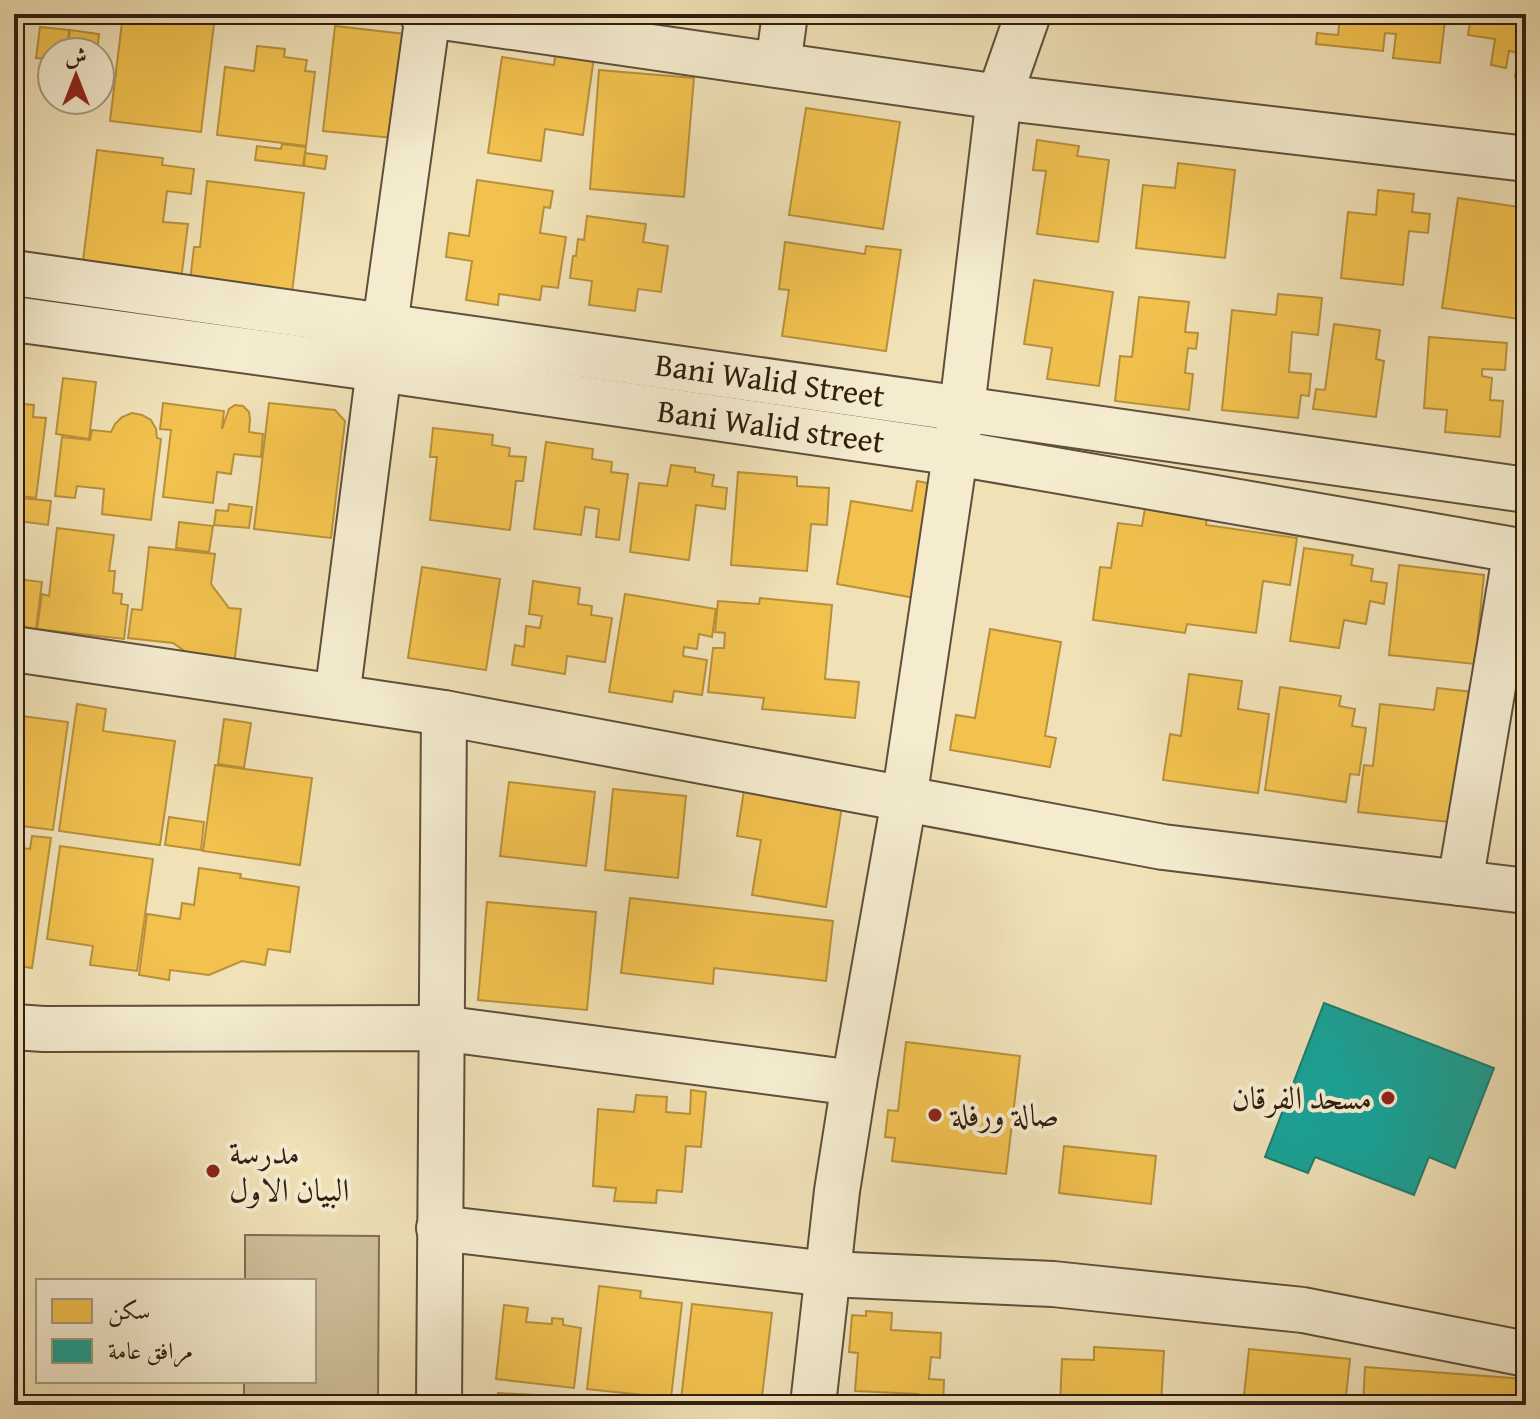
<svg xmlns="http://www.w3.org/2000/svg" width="1540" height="1419" font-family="'Gentium Book Plus',Amiri,serif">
	<rect width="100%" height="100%" fill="#f0e1b7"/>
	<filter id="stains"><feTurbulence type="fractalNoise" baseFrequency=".0025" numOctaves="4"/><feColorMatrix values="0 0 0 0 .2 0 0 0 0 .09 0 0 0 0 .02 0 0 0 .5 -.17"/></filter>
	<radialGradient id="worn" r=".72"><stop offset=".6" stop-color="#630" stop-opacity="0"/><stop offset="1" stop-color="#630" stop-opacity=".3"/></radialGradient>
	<polygon fill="#cfc09b" stroke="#806f56" stroke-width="2" points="245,1235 379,1236 378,1405 244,1405 244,1381 314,1381 314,1281 245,1281"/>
	<g fill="#f2c14e" stroke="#b8903b" stroke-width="2">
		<polygon points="123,14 214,24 201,132 110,121"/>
		<polygon points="1334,14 1422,14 1422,17 1445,20 1440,63 1393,58 1396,34 1385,33 1383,51 1316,44 1317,33 1338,35 1340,15"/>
		<polygon points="1471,14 1526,14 1526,79 1515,77 1519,53 1509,51 1506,68 1491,65 1495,39 1468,35"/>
		<polygon points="335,26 405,34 393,138 323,131"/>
		<polygon points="40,27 69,30 67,52 52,52 52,59 36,58"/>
		<polygon points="70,30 99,34 97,52 67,52"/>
		<polygon points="257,46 285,49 284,57 307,60 305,71 315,72 306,146 217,135 225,67 254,71"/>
		<polygon points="556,51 594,57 583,135 545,129 541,161 488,153 502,57 554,65"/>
		<polygon points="599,70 694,78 684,197 590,189"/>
		<polygon points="806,108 900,122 883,229 789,215"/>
		<polygon points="1037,140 1079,146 1077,156 1109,160 1098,242 1037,234 1046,171 1033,170"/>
		<polygon points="282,144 306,147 303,166 255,160 257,146 281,149"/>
		<polygon points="97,150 163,158 162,165 194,169 191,194 167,191 163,222 188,224 181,280 82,268"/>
		<polygon points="305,153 327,156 325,169 304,166"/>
		<polygon points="1178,163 1235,170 1225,258 1136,248 1143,185 1175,188"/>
		<polygon points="477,180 553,191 550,208 544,207 540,233 566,237 558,288 542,286 540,300 499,294 498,305 466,300 472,261 446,257 449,233 469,236"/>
		<polygon points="207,181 304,193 292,293 190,281 194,247 200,247"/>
		<polygon points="1378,190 1414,194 1412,212 1430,214 1428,233 1409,231 1403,285 1341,278 1348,212 1376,215"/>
		<polygon points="1458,198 1526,208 1526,320 1442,308"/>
		<polygon points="587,216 646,224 643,242 668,246 661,292 638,289 635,311 589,305 592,281 570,278 573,256 576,256 578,239 584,240"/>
		<polygon points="785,242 865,254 866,246 901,250 886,351 782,336 789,290 779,289"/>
		<polygon points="1034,280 1113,292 1099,386 1047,379 1052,348 1024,344"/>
		<polygon points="1278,294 1322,298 1318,335 1292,332 1289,372 1311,374 1309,396 1301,395 1298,418 1222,410 1232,310 1276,315"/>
		<polygon points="1139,297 1189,302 1185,332 1198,333 1196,349 1188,348 1185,373 1193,374 1189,410 1115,401 1120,356 1132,357"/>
		<polygon points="1334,324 1380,330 1376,359 1384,361 1376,417 1313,409 1316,389 1325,390"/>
		<polygon points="1429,337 1507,343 1505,370 1482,369 1482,376 1492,378 1490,400 1503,401 1500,437 1445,432 1447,410 1424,408"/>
		<polygon points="63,378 96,382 89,439 56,434"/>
		<polygon points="14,403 34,405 33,417 46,418 36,498 14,495"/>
		<polygon points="163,403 224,411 222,429 229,409 235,405 243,406 249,412 250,419 249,432 263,434 261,457 234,454 231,474 217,472 213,503 163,497 171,430 160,429"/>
		<polygon points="269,403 335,410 345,421 331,538 254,529"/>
		<polygon points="132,413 142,415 151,420 156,429 157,438 161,439 151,520 102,514 104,489 77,486 75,498 55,496 62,437 90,440 92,430 111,432 115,424 122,417"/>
		<polygon points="433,428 493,435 492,445 510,448 509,456 526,457 523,481 516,481 510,530 430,520 437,457 430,457"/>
		<polygon points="546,442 593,449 592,459 612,462 611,472 628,474 619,540 596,537 599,509 585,507 581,535 534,529"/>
		<polygon points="671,465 695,468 695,472 714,475 712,486 727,488 725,509 696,505 689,560 630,552 639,483 667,486"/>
		<polygon points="738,472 797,477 797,486 829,488 827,525 811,524 807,571 731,565"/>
		<polygon points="917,481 943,486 915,598 837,584 851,501 912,511"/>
		<polygon points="21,498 51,501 48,525 18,521"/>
		<polygon points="1146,502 1208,510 1206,525 1297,538 1290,585 1263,581 1256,633 1187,624 1185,633 1093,620 1100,567 1111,568 1118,523 1142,526"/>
		<polygon points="229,504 252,507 249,528 214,525 216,510 228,511"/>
		<polygon points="179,522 213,526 209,552 176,548"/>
		<polygon points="57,528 114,535 109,571 115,571 113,593 122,594 121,604 128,605 124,639 37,629 42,594 49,596"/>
		<polygon points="149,547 215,554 211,584 229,608 241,609 234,665 199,661 173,643 128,638 132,609 142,610"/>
		<polygon points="1304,548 1353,555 1351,565 1373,569 1371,581 1387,583 1384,604 1370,601 1366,624 1344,620 1339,648 1290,641"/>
		<polygon points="14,555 20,555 17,579 42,582 36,629 17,626 19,616 14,615"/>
		<polygon points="1399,565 1484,575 1475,664 1389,655"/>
		<polygon points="422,567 500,579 486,670 408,658"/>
		<polygon points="533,581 580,588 578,604 592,606 591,615 612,618 605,662 567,656 565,674 512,665 515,645 524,647 526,626 540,628 542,616 529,614"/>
		<polygon points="625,594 716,609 712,637 699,634 697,649 684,647 683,656 707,660 702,695 674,691 672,702 609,692"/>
		<polygon points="760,598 832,605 825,679 859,682 855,718 762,709 764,698 708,692 713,648 724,648 725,633 715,632 718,601 759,604"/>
		<polygon points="990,629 1061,642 1045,736 1056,738 1050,767 950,750 956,715 975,718"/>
		<polygon points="1189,674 1242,681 1238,709 1269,714 1258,793 1163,780 1170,734 1181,736"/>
		<polygon points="1280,687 1341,696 1339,706 1355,709 1352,726 1366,728 1359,775 1350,774 1346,802 1265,790"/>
		<polygon points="1437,688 1473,692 1458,823 1358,812 1364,765 1373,766 1380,704 1434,710"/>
		<polygon points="77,704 106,709 103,731 175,741 160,845 59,831"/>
		<polygon points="14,715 68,722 53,830 14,825"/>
		<polygon points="224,719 251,723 244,768 218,764"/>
		<polygon points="215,765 312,778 300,865 203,851"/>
		<polygon points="509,782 595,792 586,866 500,856"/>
		<polygon points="613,789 686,796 678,878 605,870"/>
		<polygon points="744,790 842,806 826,907 752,895 761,840 737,836"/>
		<polygon points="169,817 204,822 201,850 165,845"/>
		<polygon points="32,836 51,838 32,968 14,965 14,847 30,849"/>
		<polygon points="60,846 153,859 137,971 90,965 93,946 47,939"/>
		<polygon points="199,868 241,874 240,878 299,887 290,952 268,949 265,965 242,961 209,975 170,970 169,980 139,975 147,914 180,919 182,903 194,905"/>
		<polygon points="630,898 833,921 826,981 714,968 713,984 621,973"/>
		<polygon points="487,902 596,912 587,1010 478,1000"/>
		<polygon points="906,1042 1020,1056 1006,1174 892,1161 895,1138 885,1137 888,1110 898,1111"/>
		<polygon points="691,1090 706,1092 701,1147 686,1146 682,1192 657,1190 656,1203 614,1201 616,1188 593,1186 598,1109 634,1112 636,1095 667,1097 666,1112 690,1114"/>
		<polygon points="1064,1146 1156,1156 1151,1204 1059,1193"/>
		<polygon points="599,1286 641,1291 640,1298 682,1303 671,1398 587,1389"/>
		<polygon points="692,1304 772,1313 761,1405 722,1405 681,1400"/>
		<polygon points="504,1305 528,1308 526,1322 552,1324 552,1318 563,1319 563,1325 581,1328 574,1388 496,1379"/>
		<polygon points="866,1311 892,1313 891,1330 941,1333 940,1358 931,1357 929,1379 944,1380 943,1405 917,1405 918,1394 855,1391 858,1353 849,1352 852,1315 866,1316"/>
		<polygon points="1094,1347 1164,1351 1161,1405 1060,1405 1062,1359 1094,1360"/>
		<polygon points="1249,1349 1350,1359 1345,1405 1243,1405"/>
		<polygon points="1365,1367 1526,1379 1526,1405 1363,1405"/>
		<polygon points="498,1393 573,1397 572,1405 497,1405"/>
		<polygon points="598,1397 691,1404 691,1405 597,1405"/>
	</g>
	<polygon fill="#17a398" stroke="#1e7b6f" stroke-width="2" points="1324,1003 1494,1068 1455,1168 1429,1157 1414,1195 1315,1157 1308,1173 1265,1157"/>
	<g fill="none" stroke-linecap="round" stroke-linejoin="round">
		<g stroke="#604f3a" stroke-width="48">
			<g id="minor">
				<polyline points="422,14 999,97 1526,159"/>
				<polyline points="778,65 785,14"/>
				<polyline points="14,273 1526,490"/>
				<polyline points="14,319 379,369 956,453 1526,552"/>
				<polyline points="385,325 428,14"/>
				<polyline points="14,649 444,713 1163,847 1526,891"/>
				<polyline points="337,697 379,369"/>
				<polyline points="1460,883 1516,550"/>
				<polyline points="14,1027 44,1029 440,1028 854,1083"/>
				<polyline points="439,1228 828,1274 1053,1284 1303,1310 1526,1354"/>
				<polyline points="439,1405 444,713"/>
				<polyline points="813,1405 837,1191 854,1083 904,800 962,408 999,97 1028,14"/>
			</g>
		</g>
		<use href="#minor" stroke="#f5ecd0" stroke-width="44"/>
	</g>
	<g fill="#8f2418" stroke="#f5ecd0" stroke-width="3">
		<circle cx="1388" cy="1098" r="8"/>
		<circle cx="935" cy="1115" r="8"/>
		<circle cx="213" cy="1171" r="8"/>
	</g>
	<g text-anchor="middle" stroke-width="8" stroke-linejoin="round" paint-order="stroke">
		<g font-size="32" fill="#301e10" stroke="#f5ecd0">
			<text transform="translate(770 380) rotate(8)" y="11">Bani Walid Street</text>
			<text transform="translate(771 426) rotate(8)" y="11">Bani Walid street</text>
		</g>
		<g font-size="32" fill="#301e10" stroke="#f5ecd0" text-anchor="start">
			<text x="1372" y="1109" text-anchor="end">مسحد الفرقان</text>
			<text x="951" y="1126">صالة ورفلة</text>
			<text x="229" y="1164">مدرسة<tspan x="229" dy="37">البيان الاول</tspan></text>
		</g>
	</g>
	<rect width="1540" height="1419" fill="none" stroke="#f0e1b7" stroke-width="48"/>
	<rect x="16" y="16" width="1508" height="1387" fill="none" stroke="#301e10" stroke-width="4"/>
	<rect x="24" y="24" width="1492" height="1371" fill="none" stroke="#301e10" stroke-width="2"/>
	<rect x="36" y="1279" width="280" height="104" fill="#f5ecd0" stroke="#a69a83" stroke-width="2"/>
	<rect x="52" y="1299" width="40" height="24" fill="#f2c14e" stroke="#a69a83" stroke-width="2"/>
	<text x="108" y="1319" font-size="24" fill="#301e10">سكن</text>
	<rect x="52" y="1339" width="40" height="24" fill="#17a398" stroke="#a69a83" stroke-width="2"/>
	<text x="108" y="1359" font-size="24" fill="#301e10">مرافق عامة</text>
	<g transform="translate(76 76)"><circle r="38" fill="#f5ecd0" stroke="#a69a83" stroke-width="2"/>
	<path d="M0-6L14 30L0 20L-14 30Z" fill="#8f2418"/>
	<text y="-12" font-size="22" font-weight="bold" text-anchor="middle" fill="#301e10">ش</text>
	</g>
	<rect width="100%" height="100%" filter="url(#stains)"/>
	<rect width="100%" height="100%" fill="url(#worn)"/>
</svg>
